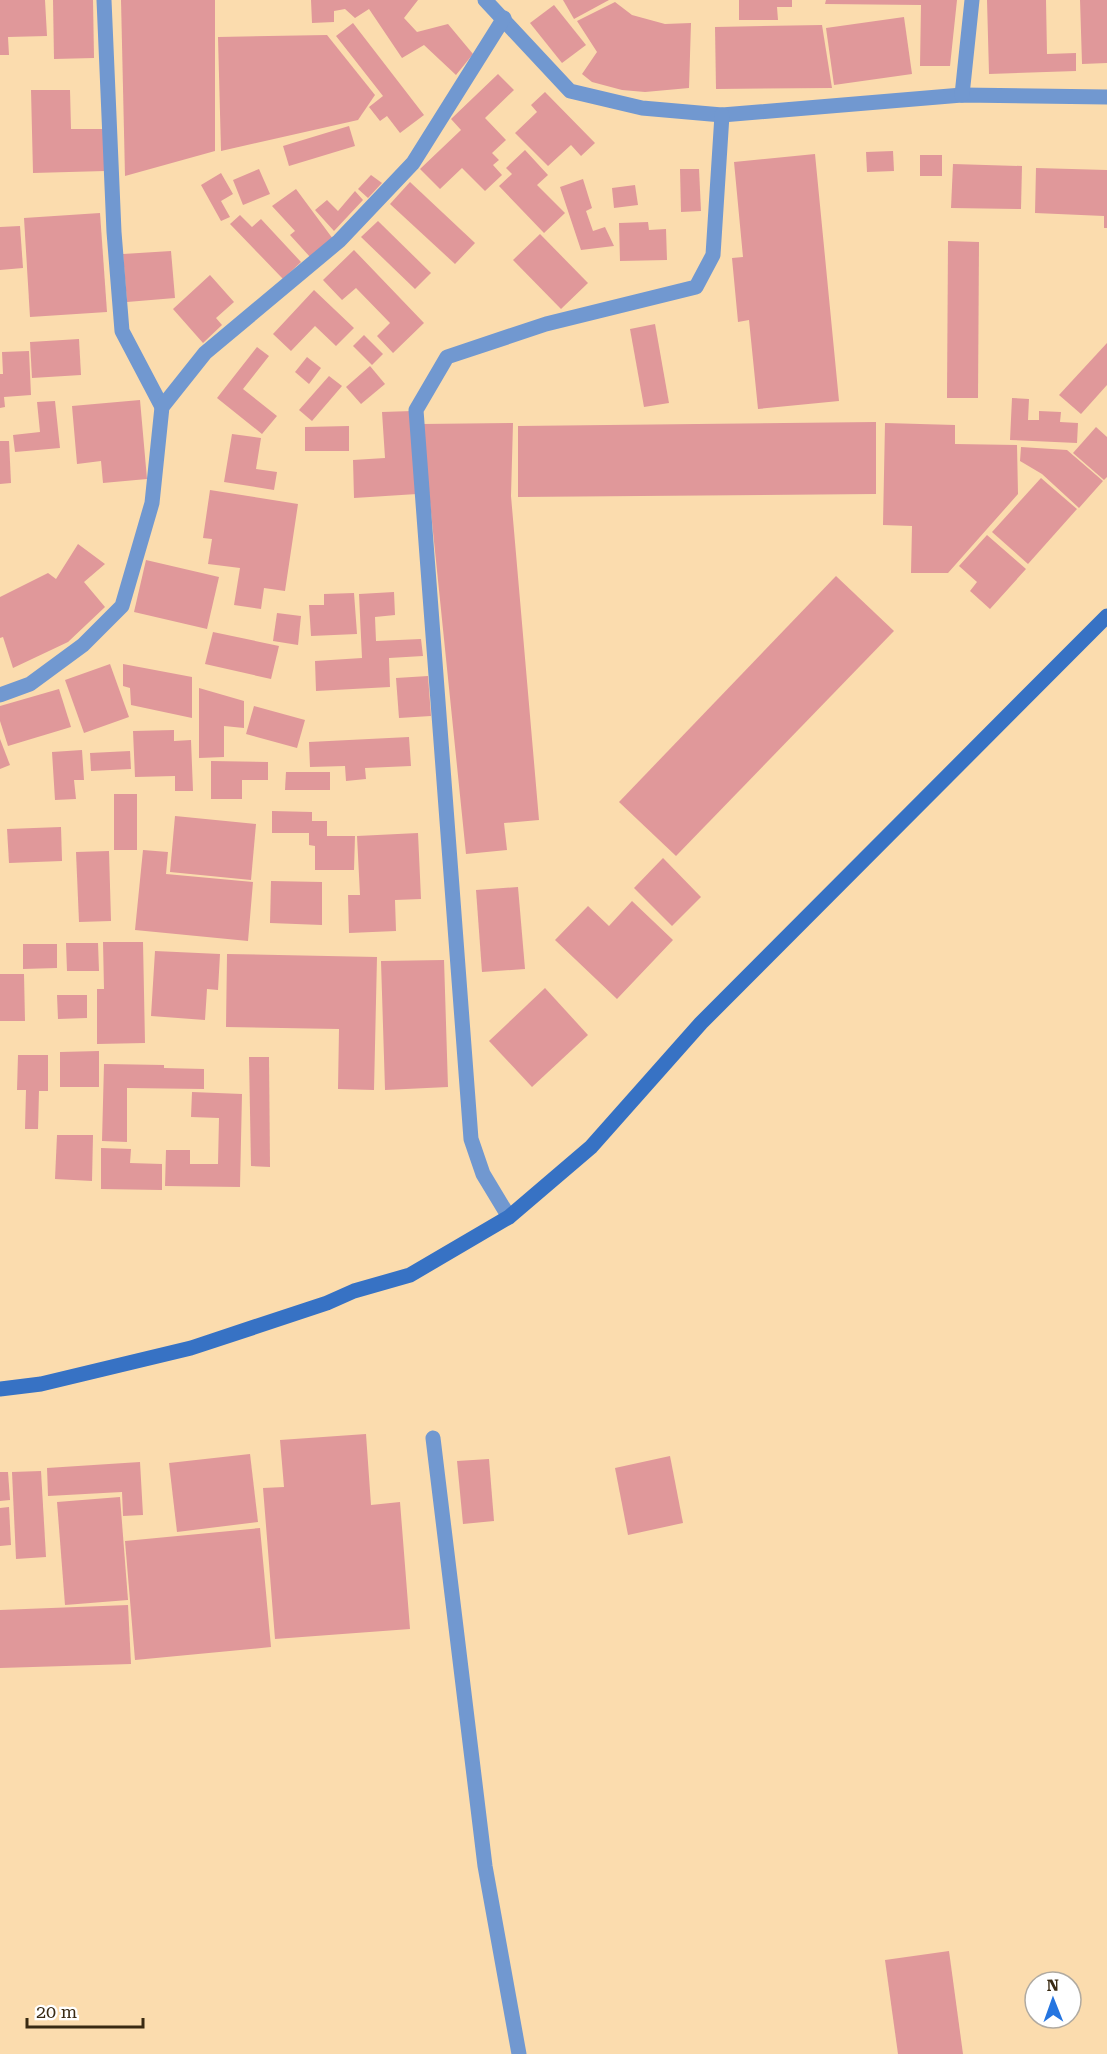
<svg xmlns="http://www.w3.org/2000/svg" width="1107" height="2054" font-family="'Roboto Serif',serif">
	<rect width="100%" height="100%" fill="#fbdcae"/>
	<g fill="#e0989a">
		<polygon points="0,0 45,0 47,36 8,37 9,55 0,55"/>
		<polygon points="53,0 93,0 94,58 54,59"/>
		<polygon points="121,0 215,0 215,151 125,176"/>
		<polygon points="311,0 418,0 404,18 417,32 448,24 473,54 456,75 424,45 402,58 369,9 355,18 345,9 334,11 334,22 312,23"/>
		<polygon points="563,0 609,0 574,19"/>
		<polygon points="739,0 792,0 792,7 777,7 778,20 739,20"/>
		<polygon points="826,0 957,0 950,66 920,66 921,5 825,4"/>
		<polygon points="987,0 1046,0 1047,54 1076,53 1076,71 989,74"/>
		<polygon points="1080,0 1107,0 1107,63 1082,64"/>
		<polygon points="615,2 632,15 665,24 691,23 689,88 645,92 622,90 592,82 582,74 597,52 577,21"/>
		<polygon points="554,5 586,45 562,63 530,23"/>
		<polygon points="904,17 912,74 834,85 826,28"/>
		<polygon points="353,23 424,115 400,133 387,116 380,121 369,107 383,96 336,36"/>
		<polygon points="822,25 832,88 716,89 715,27"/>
		<polygon points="327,35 375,95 358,120 221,151 218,37"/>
		<polygon points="498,74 514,90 485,118 506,140 492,153 499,160 493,165 502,175 485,191 462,168 440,189 420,169 461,130 451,119"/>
		<polygon points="31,90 70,90 71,129 103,129 105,171 33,173"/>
		<polygon points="545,92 595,143 581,156 571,145 548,166 515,133 537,112 531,105"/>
		<polygon points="349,126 355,146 289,166 283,146"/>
		<polygon points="525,150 548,175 537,185 565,213 544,233 499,186 512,174 506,168"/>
		<polygon points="893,151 894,171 867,172 866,152"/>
		<polygon points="815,154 839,401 758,409 749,320 738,322 732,258 743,257 734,162"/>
		<rect x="920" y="155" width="22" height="21"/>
		<polygon points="953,164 1022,166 1021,209 951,208"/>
		<polygon points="1036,168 1107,170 1107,228 1104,228 1104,216 1035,213"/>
		<polygon points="259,169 270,194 243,205 233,180"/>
		<polygon points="680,169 699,169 701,211 681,212"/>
		<polygon points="221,173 233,194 221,201 230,217 221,221 201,185"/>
		<polygon points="371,175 382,183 368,198 358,189"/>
		<polygon points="583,179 592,208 586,211 593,231 605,227 614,246 581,250 560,187"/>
		<polygon points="410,182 475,243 455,264 390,204"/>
		<polygon points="635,185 638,205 614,208 612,188"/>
		<polygon points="296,189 333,239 311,258 290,235 295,231 272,206"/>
		<polygon points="355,191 363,200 334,231 315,210 327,200 338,211"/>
		<polygon points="100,213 107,312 30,317 24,218"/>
		<polygon points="240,215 252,227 261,219 301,262 283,279 230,224"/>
		<polygon points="378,221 431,273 415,289 361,237"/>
		<polygon points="648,222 649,230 666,229 667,260 620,261 619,223"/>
		<polygon points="20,226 23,268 0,270 0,227"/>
		<polygon points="540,234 588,283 561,309 513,260"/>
		<polygon points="948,241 979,242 978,398 947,398"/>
		<polygon points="354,250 424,323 393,353 377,336 390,323 356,288 342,300 323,280"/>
		<polygon points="171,251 175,298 127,302 123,254"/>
		<polygon points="210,275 234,302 216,318 222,325 203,343 173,309"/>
		<polygon points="314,290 354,328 336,346 315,326 291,351 273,334"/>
		<polygon points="655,324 669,403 644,407 630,329"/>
		<polygon points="364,335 383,354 372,365 353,346"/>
		<polygon points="79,339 81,375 32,378 30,342"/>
		<polygon points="1107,343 1107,385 1081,414 1059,395"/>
		<polygon points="257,347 269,356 243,389 277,416 262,434 217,398"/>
		<polygon points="29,351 31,395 4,397 5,407 0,408 0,374 3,374 2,352"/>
		<polygon points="307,357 321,368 309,384 295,372"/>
		<polygon points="370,366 385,384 361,404 346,387"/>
		<polygon points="329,376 342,386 312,421 299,410"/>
		<polygon points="1012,398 1029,399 1028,420 1039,420 1039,411 1061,412 1060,422 1078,423 1077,443 1010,440"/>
		<polygon points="140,400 147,479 103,483 101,461 77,464 72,406"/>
		<polygon points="55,401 60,448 15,452 13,435 40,432 37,402"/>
		<polygon points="412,411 417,494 354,498 353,460 385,458 382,412"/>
		<polygon points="876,422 876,494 518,497 518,426"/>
		<polygon points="513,423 511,496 539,820 504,823 507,850 466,854 422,424"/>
		<polygon points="885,423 955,425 955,444 1017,445 1018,494 948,573 911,573 912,526 883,525"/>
		<polygon points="349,426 349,451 305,451 305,427"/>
		<polygon points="1096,427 1107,437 1107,477 1104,480 1073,453"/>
		<polygon points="232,434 261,438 256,469 277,472 274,490 224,482"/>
		<polygon points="0,441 9,441 11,483 0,484"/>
		<polygon points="1021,447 1067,450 1103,481 1079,508 1042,474 1020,461"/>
		<polygon points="1041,478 1077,509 1028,564 992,532"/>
		<polygon points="210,490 298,504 285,591 264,588 261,609 234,605 240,568 208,564 212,539 203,538"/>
		<polygon points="987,535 1026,569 990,609 970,591 977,582 959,566"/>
		<polygon points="78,544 105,564 84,582 105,607 68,642 13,668 3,637 0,638 0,597 48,573 56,579"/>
		<polygon points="146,560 219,577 207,629 134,612"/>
		<polygon points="836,576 894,631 676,856 619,802"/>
		<polygon points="394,592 395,615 375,617 376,641 421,639 423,656 389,658 390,687 316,691 315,661 362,658 359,594"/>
		<polygon points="354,593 357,634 311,636 309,605 324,605 324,594"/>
		<polygon points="277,613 301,616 298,645 273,641"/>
		<polygon points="213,632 279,646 271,679 205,664"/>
		<polygon points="110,664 129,717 84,733 65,680"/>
		<polygon points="123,664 192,677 192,718 131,705 130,688 123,686"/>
		<polygon points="428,676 431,716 399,718 396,678"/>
		<polygon points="199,688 244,701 244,728 224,726 224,757 199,758"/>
		<polygon points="59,689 71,727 8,746 0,721 0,706"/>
		<polygon points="254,706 305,720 297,748 246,734"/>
		<polygon points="174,730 174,741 191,740 193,791 175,791 175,776 135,777 133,731"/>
		<polygon points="409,737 411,766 365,768 366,779 346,781 345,766 310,767 309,742"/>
		<polygon points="0,739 10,765 0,769"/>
		<polygon points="82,750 84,780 74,780 76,799 55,800 52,752"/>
		<polygon points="130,751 131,769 91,771 90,753"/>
		<polygon points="211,761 268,762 268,780 242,780 242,799 211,799"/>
		<polygon points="286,772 330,772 330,790 285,790"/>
		<rect x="114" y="794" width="23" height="56"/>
		<polygon points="272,811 312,812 312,821 327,821 327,836 355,836 354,870 315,870 315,846 309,845 309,833 272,833"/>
		<polygon points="175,816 256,824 251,880 170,872"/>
		<polygon points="61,827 62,861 9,863 7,829"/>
		<polygon points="418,833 421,899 395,900 396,931 349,933 348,895 360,895 357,836"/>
		<polygon points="143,850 168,852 166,874 253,882 248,941 135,930"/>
		<polygon points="109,851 111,921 79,922 76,852"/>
		<polygon points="663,858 701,897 672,926 634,888"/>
		<polygon points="271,881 322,882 322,925 270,923"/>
		<polygon points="518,887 525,969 482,972 476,890"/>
		<polygon points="632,901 673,940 617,999 555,940 588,906 609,926"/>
		<polygon points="103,942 143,942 145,1043 97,1044 97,989 104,989"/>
		<polygon points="66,943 98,943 99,971 67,971"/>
		<polygon points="23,944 57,944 57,968 23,969"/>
		<polygon points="155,951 220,954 218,990 207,989 205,1020 151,1016"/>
		<polygon points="227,954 377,957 374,1090 338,1089 339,1029 226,1027"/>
		<polygon points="444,960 448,1087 385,1090 381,961"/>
		<polygon points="0,974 24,974 25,1021 0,1021"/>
		<polygon points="545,988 588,1035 532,1087 489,1041"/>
		<polygon points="57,995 87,995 87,1018 58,1019"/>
		<polygon points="99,1051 99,1087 60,1087 60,1052"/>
		<polygon points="18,1055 48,1055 48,1091 39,1091 38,1129 25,1129 26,1090 17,1090"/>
		<polygon points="249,1057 269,1057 270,1167 251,1166"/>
		<polygon points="104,1064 164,1065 164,1068 204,1069 204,1089 127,1088 127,1142 102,1141"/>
		<polygon points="192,1092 242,1094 240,1187 165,1186 166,1150 190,1150 190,1164 218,1164 219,1118 191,1117"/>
		<polygon points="57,1135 93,1135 92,1181 55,1179"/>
		<polygon points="101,1148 131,1149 130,1163 162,1164 162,1190 101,1189"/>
		<polygon points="366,1434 371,1505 400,1502 410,1629 275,1639 263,1488 284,1487 280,1440"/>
		<polygon points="250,1454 258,1522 177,1532 169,1463"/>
		<polygon points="670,1456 683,1523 628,1535 615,1468"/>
		<polygon points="489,1459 494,1521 463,1524 457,1461"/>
		<polygon points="140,1462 143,1515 123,1516 122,1492 48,1496 47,1468"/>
		<polygon points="41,1471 46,1557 16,1559 12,1472"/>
		<polygon points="0,1472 8,1472 10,1500 0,1501"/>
		<polygon points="120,1497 128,1600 65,1605 57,1502"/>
		<polygon points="9,1507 11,1545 0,1546 0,1508"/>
		<polygon points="260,1528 271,1647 135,1660 125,1541"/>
		<polygon points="128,1605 131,1664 0,1668 0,1610"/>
		<polygon points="949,1951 963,2054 898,2054 885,1960"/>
	</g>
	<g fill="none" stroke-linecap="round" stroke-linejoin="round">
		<polyline stroke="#7198d0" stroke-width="15" points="433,1438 485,1866 519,2054"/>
		<g stroke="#7198d0" stroke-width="15">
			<polyline points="104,0 114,232 122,331 162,407"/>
			<polyline points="485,0 570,91 642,108 722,115 962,95 1107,97"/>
			<polyline points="962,95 972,0"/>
			<polyline points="0,695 30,684 83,645 122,606 152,503 162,407 205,353 339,241 413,163 504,18"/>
			<polyline points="509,1217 483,1174 471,1139 416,410 447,357 546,324 696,287 713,255 722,115"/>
		</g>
		<polyline stroke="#3772c4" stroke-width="15" points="0,1389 41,1384 191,1348 327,1303 354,1291 410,1275 509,1217 591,1147 701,1023 1107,616"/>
	</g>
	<g transform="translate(1053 2000) rotate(359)"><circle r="28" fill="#ffffff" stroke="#b0aaa1" stroke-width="1.5"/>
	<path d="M0-4.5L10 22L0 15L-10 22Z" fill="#2575e0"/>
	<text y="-9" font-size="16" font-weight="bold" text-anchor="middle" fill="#392a13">N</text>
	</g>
	<path d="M27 2018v9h116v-9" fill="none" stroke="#392a13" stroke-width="3"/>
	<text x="36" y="2018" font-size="18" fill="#392a13" stroke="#ffffff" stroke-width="4.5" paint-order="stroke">20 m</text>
</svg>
